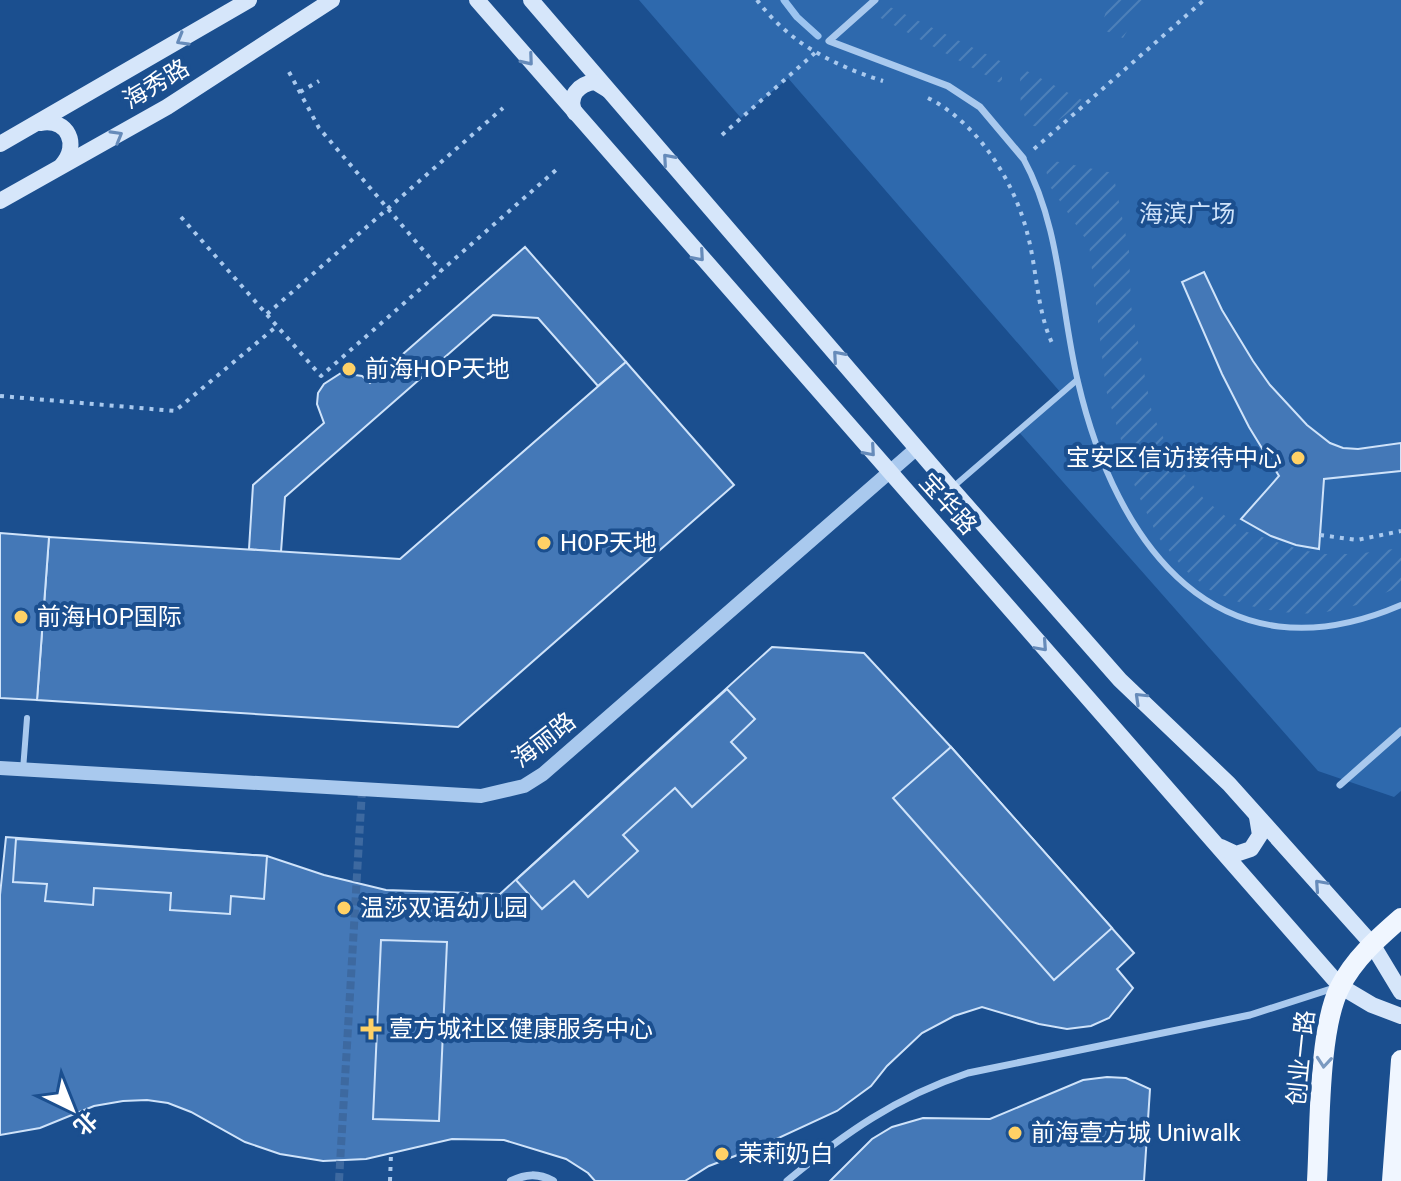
<svg xmlns="http://www.w3.org/2000/svg" width="1401" height="1181" font-family="Roboto,'Noto Sans SC',sans-serif">
	<defs>
		<pattern id="garden-furrows" width="10" height="10" patternUnits="userSpaceOnUse" patternTransform="scale(2)"><rect width="10" height="10" fill="#2e69ad"/><path d="M-1 1l2-2M0 10L10 0M9 11l2-2" fill="none" stroke="#4d80b9"/></pattern>
	</defs>
	<rect width="100%" height="100%" fill="#1b4f8f"/>
	<polygon fill="#2e69ad" points="639,0 1401,0 1401,791 1394,797 1318,771 1018,431 1061,393 788,78 741,118"/>
	<g fill="url(#garden-furrows)">
		<polygon points="1109,0 1145,0 1123,38 1101,29"/>
		<polygon points="890,7 1002,62 1002,84 877,16"/>
		<path d="M1021,68l61,32c-47,48 -67,29 -61,-32z"/>
		<polygon points="1044,159 1113,173 1129,251 1131,306 1152,413 1174,461 1204,499 1244,531 1301,550 1325,554 1356,554 1401,548 1401,586 1357,605 1317,614 1279,612 1246,605 1210,590 1184,569 1158,537 1136,490 1106,390 1089,244 1049,185"/>
	</g>
	<g fill="none" stroke-linecap="round" stroke-linejoin="round">
		<polyline stroke="#9cc4f0" stroke-width="7" points="784,0 797,17 818,36"/>
	</g>
	<g fill="#4478b7" stroke="#cfe3fa" stroke-width="2">
		<polygon points="525,247 626,362 598,386 538,318 493,315 285,497 281,552 249,549 253,485 324,423 317,404 318,393 324,384 341,373 362,376 370,383"/>
		<polygon points="1204,272 1222,310 1253,361 1270,385 1307,425 1330,443 1343,448 1358,449 1401,443 1401,471 1324,479 1319,549 1296,545 1271,536 1241,519 1279,476 1249,427 1222,374 1182,282"/>
		<polygon points="626,362 734,485 458,727 37,700 49,537 400,559"/>
		<polygon points="0,533 49,537 37,700 0,698"/>
		<polygon points="772,647 864,653 951,747 1134,953 1117,969 1133,988 1109,1018 1091,1026 1067,1029 1039,1024 982,1007 954,1016 922,1033 887,1066 871,1086 837,1111 761,1146 709,1166 685,1181 595,1181 588,1173 566,1159 504,1140 452,1139 366,1159 323,1161 280,1154 245,1142 191,1112 168,1103 147,1100 123,1101 94,1106 40,1128 0,1135 0,895 6,837 267,856 324,875 386,890 500,894"/>
		<polygon points="727,689 755,719 731,742 746,758 692,807 675,788 623,835 638,851 588,897 574,881 542,909 516,880"/>
		<polygon points="951,747 1112,928 1054,980 893,798"/>
		<polygon points="16,839 267,856 264,899 231,896 230,914 170,910 171,893 94,888 93,905 45,901 47,884 13,882"/>
		<polygon points="381,940 447,942 439,1121 373,1119"/>
		<polygon points="1107,1077 1126,1078 1150,1089 1144,1181 830,1181 872,1139 892,1127 923,1118 990,1119 1083,1080"/>
	</g>
	<g fill="none" stroke-linecap="round" stroke-linejoin="round">
		<polyline stroke="#3d69a0" stroke-width="8" stroke-dasharray="8 4" stroke-linecap="butt" points="339,1181 362,790"/>
		<g stroke="#a9c9ee" stroke-width="4" stroke-dasharray="4 6" stroke-linecap="butt">
			<path d="M757,0c32,43 76,65 126,81"/>
			<polyline points="289,72 319,128 441,271"/>
			<polyline points="300,92 319,81"/>
			<path d="M928,98c50,25 87,84 100,138 9,35 9,76 25,109"/>
			<polyline points="722,135 816,52"/>
			<polyline points="1034,149 1204,0"/>
			<polyline points="181,217 321,376 556,170"/>
			<polyline points="267,314 503,108"/>
			<polyline points="0,396 175,411 277,326"/>
			<polyline points="1320,535 1357,540 1401,531"/>
			<polyline points="390,1181 391,1154"/>
		</g>
		<g stroke="#a9c9ee" stroke-width="6">
			<path d="M1023,158c38,69 37,149 55,224 38,163 140,302 323,223"/>
			<polyline points="953,487 1077,380"/>
			<polyline points="23,770 27,718"/>
		</g>
		<g stroke="#a9c9ee" stroke-width="7">
			<polyline points="875,0 829,41 948,86 980,107 1023,158"/>
			<polyline points="1340,785 1401,731"/>
			<path d="M787,1181c58,-48 109,-84 181,-108l282,-58 84,-27"/>
		</g>
		<path stroke="#a9c9ee" stroke-width="8" d="M511,1181c15,-7 27,-8 42,0"/>
		<polyline stroke="#a9c9ee" stroke-width="14" points="0,768 481,796 524,786 543,774 917,448"/>
		<g stroke="#d6e6fa" stroke-width="16">
			<polyline points="477,0 1340,986 1372,1005 1401,1016"/>
			<polyline points="531,0 951,488 1120,680 1229,784 1372,944 1401,992"/>
			<path d="M575,113c-8,-16 3,-29 20,-31l13,8"/>
			<path d="M40,123c28,-5 40,22 22,42"/>
			<polyline points="0,144 249,0"/>
			<polyline points="0,201 167,107 332,0"/>
			<polyline points="1221,847 1236,854 1251,849 1260,835 1257,817"/>
		</g>
		<g stroke="#f0f6ff" stroke-width="20">
			<path d="M1317,1181c3,-50 1,-152 23,-194 14,-28 38,-49 61,-69"/>
			<polyline points="1392,1181 1401,1060"/>
		</g>
	</g>
	<defs><path id="oneway-chevron" d="M-2-3.5L2.5 0L-2 3.5" fill="none" stroke-width="1.6" stroke-linecap="round" stroke-linejoin="round" transform="scale(2)"/></defs>
	<g stroke="#668bba">
		<use href="#oneway-chevron" transform="translate(182 40) rotate(150)"/>
		<use href="#oneway-chevron" transform="translate(528 60) rotate(50)"/>
		<use href="#oneway-chevron" transform="translate(117 136) rotate(-30)"/>
		<use href="#oneway-chevron" transform="translate(668 159) rotate(-131)"/>
		<use href="#oneway-chevron" transform="translate(699 256) rotate(49)"/>
		<use href="#oneway-chevron" transform="translate(838 356) rotate(-131)"/>
		<use href="#oneway-chevron" transform="translate(870 451) rotate(49)"/>
		<use href="#oneway-chevron" transform="translate(1042 646) rotate(48)"/>
		<use href="#oneway-chevron" transform="translate(1140 698) rotate(-136)"/>
		<use href="#oneway-chevron" transform="translate(1320 885) rotate(-132)"/>
	</g>
	<use stroke="#7b9ac1" href="#oneway-chevron" transform="translate(1324 1062) rotate(95)"/>
	<g fill="#ffd166" stroke="#1b4f8f" stroke-width="3">
		<circle cx="349" cy="369" r="8"/>
		<circle cx="1298" cy="458" r="8"/>
		<circle cx="544" cy="543" r="8"/>
		<circle cx="21" cy="617" r="8"/>
		<circle cx="344" cy="908" r="8"/>
		<path d="M367 1017h8v8h8v8h-8v8h-8v-8h-8v-8h8z"/>
		<circle cx="1015" cy="1133" r="8"/>
		<circle cx="722" cy="1154" r="8"/>
	</g>
	<g text-anchor="middle" stroke-width="8" stroke-linejoin="round" paint-order="stroke">
		<g font-size="24" fill="#fff" stroke="#1b4f8f">
			<text transform="translate(156 84) rotate(-31)" y="8">海秀路</text>
			<text transform="translate(948 504) rotate(48)" y="8">宝华路</text>
			<text transform="translate(544 740) rotate(-38)" y="8">海丽路</text>
			<text transform="translate(1301 1058) rotate(-84)" y="8">创业一路</text>
		</g>
		<g font-size="24" fill="#cfe3fa" stroke="#1b4f8f">
			<text x="1187" y="222">海滨广场</text>
		</g>
		<g font-size="24" fill="#fff" stroke="#1b4f8f" text-anchor="start">
			<text x="365" y="377">前海HOP天地</text>
			<text x="1282" y="466" text-anchor="end">宝安区信访接待中心</text>
			<text x="560" y="551">HOP天地</text>
			<text x="37" y="625">前海HOP国际</text>
			<text x="360" y="916">温莎双语幼儿园</text>
			<text x="389" y="1037">壹方城社区健康服务中心</text>
			<text x="1031" y="1141">前海壹方城 Uniwalk</text>
			<text x="738" y="1162">茉莉奶白</text>
		</g>
	</g>
	<g transform="translate(72 1109) rotate(137)" stroke="#1b4f8f" stroke-width="6" paint-order="stroke">
	<path d="M0-6L14 30L0 20L-14 30Z" fill="#ffffff"/>
	<text y="-12" font-size="22" font-weight="bold" text-anchor="middle" fill="#ffffff">北</text>
	</g>
</svg>
